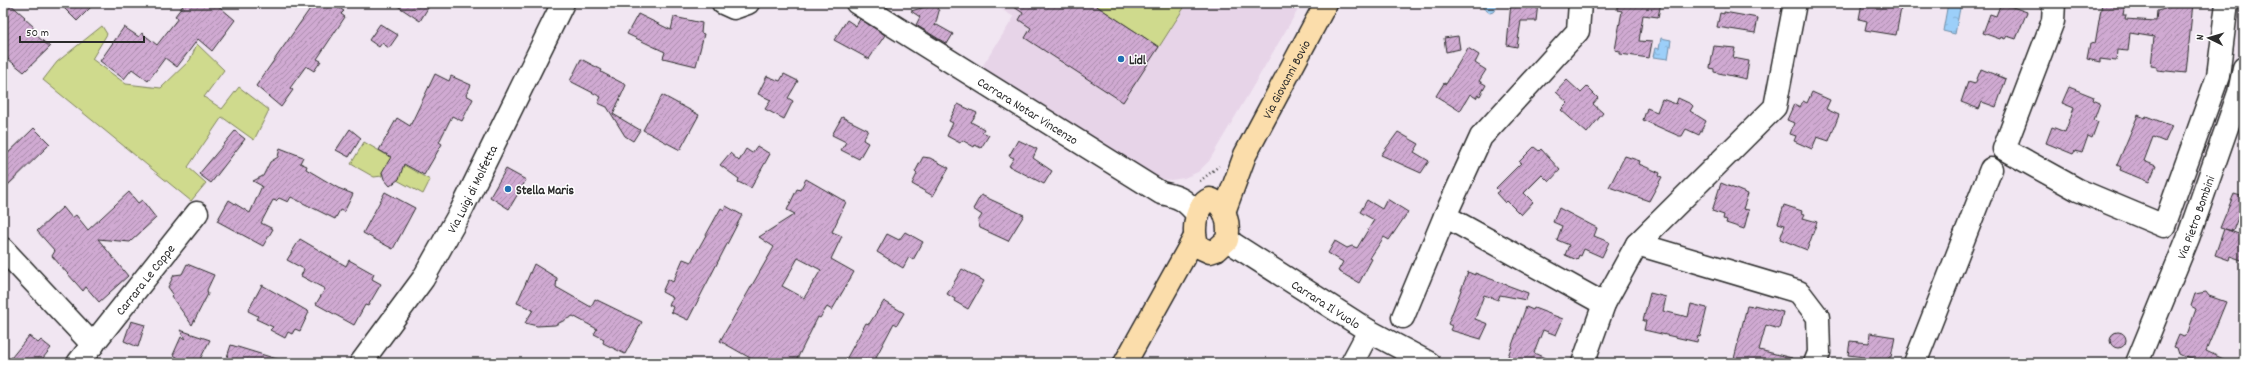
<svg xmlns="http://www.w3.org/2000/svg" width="2247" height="366" font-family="Dekko,sans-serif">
	<defs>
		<pattern id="water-ripples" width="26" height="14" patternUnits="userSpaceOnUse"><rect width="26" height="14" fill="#9ccff9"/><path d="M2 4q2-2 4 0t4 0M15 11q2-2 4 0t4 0" fill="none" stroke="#87b2d6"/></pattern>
		<pattern id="building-hatch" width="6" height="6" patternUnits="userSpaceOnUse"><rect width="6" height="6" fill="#d0aad2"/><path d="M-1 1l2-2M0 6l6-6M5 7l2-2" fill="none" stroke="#a98bab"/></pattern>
	</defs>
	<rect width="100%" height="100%" fill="#f1e6f2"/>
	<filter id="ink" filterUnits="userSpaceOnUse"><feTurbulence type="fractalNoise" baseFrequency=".025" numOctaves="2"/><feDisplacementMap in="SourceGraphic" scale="8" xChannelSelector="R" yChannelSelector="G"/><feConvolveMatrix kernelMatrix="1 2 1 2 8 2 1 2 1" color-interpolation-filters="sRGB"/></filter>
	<g filter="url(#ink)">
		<polygon fill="#e7d4e8" points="991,3 1092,3 1159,47 1187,3 1302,3 1209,161 1198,172 1184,178 1171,180 1161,179 1150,174 980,70 1014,17"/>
		<g fill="#cfda8d" stroke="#7d825c">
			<polygon points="1092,3 1187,3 1159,47"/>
			<polygon points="102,26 107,34 92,59 126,84 161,88 190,60 197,44 224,70 204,97 222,109 239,87 269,110 254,140 222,117 188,167 206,183 191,201 43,80 57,62"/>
			<polygon points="364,142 430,180 423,194 382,172 382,176 374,177 351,164"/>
		</g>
		<g fill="url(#water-ripples)" stroke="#6f8da7">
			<polygon points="1474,3 1496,3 1497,7 1493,12 1490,13 1483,8 1482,5"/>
			<polygon points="1948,3 1961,3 1955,34 1943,31"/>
			<polygon points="1661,38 1671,40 1668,59 1653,57 1655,48 1659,49"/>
		</g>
		<g fill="url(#building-hatch)" stroke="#2b2b2b" fill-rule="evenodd">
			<polygon points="3,3 9,3 25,17 24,18 34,27 31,31 50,47 24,72 3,55"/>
			<polygon points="59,3 95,3 77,21"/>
			<polygon points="185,3 215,3 235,20 212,51 198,39 177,67 165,58 148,81 132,69 124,79 100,61 124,27 139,37 142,33 157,45 178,18 175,16"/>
			<polygon points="314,3 331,3 344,11 341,14 345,17 317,59 321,61 314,71 306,66 290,88 293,90 281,107 256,86"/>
			<polygon points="393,3 431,3 420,21"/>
			<polygon points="1008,3 1092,3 1159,47 1123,102 1025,38 1031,28 1019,20 1023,13"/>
			<polygon points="1511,3 1538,3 1536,21 1521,21 1517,47 1507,45"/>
			<polygon points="1617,3 1661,3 1658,17 1643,15 1639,41 1652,42 1649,58 1620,54 1620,51 1615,50 1622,11 1617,10"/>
			<polygon points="1862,3 1902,3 1896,35 1865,30 1867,21 1859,19"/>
			<polygon points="2001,3 2027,12 2016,39 2007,36 2005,39 2001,37 2000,39 1983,33 1990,14 1996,16"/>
			<polygon points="2102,3 2125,3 2123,15 2126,15 2125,19 2156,21 2157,11 2165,9 2166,3 2193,3 2186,73 2157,70 2157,67 2151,66 2154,37 2130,33 2128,51 2117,50 2116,61 2100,59 2100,62 2087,59 2090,43 2095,44"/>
			<polygon points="932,5 936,6 939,11 935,26 937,25 953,34 947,44 916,25 920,17 911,11"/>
			<polygon points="1724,12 1758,18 1755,33 1717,27 1720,13 1724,14"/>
			<polygon points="638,14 671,30 674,17 702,23 701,33 704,34 696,66 663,58 665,52 627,34"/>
			<polygon points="860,19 885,35 869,59 834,40 847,20 856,26"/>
			<polygon points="380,24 398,35 389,48 382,43 379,47 369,40"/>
			<polygon points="1458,36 1460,49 1446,52 1444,38"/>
			<polygon points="1714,46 1735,48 1733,58 1749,61 1746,79 1714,72 1714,69 1710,68"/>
			<polygon points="1468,48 1479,55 1475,63 1486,70 1479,81 1486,85 1480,96 1478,95 1476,98 1470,94 1460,111 1436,96 1444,83 1446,84"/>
			<polygon points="581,59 602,70 601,72 626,85 613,114 640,130 633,141 625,136 607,107 598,103 601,97 570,81"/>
			<polygon points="1981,69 2006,79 1996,107 1982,102 1979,109 1961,102 1968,82 1975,84"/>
			<polygon points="435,74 449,81 451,76 471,85 466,95 473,99 462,121 452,116 439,142 442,144 424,175 404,164 399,179 390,186 384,179 382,172 391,157 379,150 397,118 410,126"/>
			<polygon points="784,74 798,81 788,98 793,101 784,119 765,109 771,100 758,94 767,76 780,81"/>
			<polygon points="1567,80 1581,93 1587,87 1598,98 1593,104 1603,113 1587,133 1561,110 1568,103 1556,92"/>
			<polygon points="2069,87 2094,97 2093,100 2100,103 2094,120 2098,122 2092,138 2088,136 2082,153 2075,151 2073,154 2046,143 2052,127 2065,132 2074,108 2062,103"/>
			<polygon points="1812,92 1830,100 1826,109 1839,115 1829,141 1817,137 1812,149 1794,141 1796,136 1790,134 1794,123 1787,120 1794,104 1800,107 1803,101 1807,103"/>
			<polygon points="662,95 699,115 680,150 643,130"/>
			<polygon points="1678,98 1691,104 1693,106 1690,111 1706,121 1699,135 1686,129 1682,136 1679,136 1643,120 1647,108 1657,112 1662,99 1676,104"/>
			<polygon points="958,104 977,113 971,122 984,129 982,132 989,135 981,148 975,145 974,147 962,140 960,143 947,136 953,123 949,121"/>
			<polygon points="2138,115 2145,118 2146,116 2172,126 2165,142 2153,137 2144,161 2156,166 2149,182 2120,170 2121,167 2117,165"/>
			<polygon points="842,117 868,130 863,140 868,143 859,159 841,150 846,142 832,135"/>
			<polygon points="34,128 50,144 3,190 3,158"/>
			<polygon points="350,129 361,138 349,157 336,150"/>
			<polygon points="235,131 245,139 211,183 199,174"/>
			<polygon points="1398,132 1419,144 1414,152 1429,161 1421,173 1381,155"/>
			<polygon points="1018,140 1037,149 1033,158 1052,171 1044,184 1009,166 1014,158 1009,156"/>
			<polygon points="757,146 770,154 751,188 738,182 739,179 720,165 730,153 739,161 746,149 752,153"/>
			<polygon points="1534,147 1539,151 1541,149 1560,170 1549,182 1542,175 1524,193 1533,202 1521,215 1507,201 1505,203 1496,193 1499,191 1496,188 1521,163 1519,162"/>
			<polygon points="280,148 303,157 300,163 307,166 306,169 338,188 353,194 344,212 340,210 335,219 291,197 288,202 279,198 276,201 273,200 261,223 273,229 263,246 217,221 229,200 250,213 262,186 253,181 263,176 270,162 278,157"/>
			<polygon points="1625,156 1640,161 1639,164 1660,173 1659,176 1662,177 1649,201 1609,187"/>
			<polygon points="923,157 930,158 949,168 933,196 912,184 917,174 915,172"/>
			<polygon points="506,169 526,180 509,209 490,197"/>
			<path d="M806,179l40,23 -14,30 10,4 -11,23 23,13 -22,38 -5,-3 -7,11 -2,-1 -23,46h-36l-39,-22 54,-94 -15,-10 36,-23 -8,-4 10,-21 3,1zM798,258l23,12 -17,28 -22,-12z"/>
			<polygon points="1721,183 1748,194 1743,209 1749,210 1744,229 1726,223 1727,220 1723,219 1724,215 1712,211"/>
			<polygon points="129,192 138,203 142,200 156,218 130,242 98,239 128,276 99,302 86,287 83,291 52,256 55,251 37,231 63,207 72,218 76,215 88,230"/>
			<polygon points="385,192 415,208 393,249 363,233"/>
			<polygon points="2234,194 2244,197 2244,201 2233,231 2225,229 2244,236 2244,261 2230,256 2229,260 2215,255 2224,229 2220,228"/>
			<polygon points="981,195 1024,215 1008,241 980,228 978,221 982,215 973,209"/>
			<polygon points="1387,199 1408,212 1389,240 1384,237 1370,258 1372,259 1359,283 1338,271 1343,262 1328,253 1335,241 1347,248 1352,246 1357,248 1374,220 1360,212 1367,200 1382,209"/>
			<polygon points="1784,205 1802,211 1801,213 1805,214 1803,218 1817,222 1807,250 1780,239 1785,225 1778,223"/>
			<polygon points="726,206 742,215 688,320 671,312 673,307 669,305 673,298 662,292 668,279 673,282 683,259 691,262 721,208 724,210"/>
			<polygon points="1559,208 1597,228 1594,236 1609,242 1602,257 1584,249 1581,256 1579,255 1577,260 1565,255 1569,245 1557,240 1562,226 1553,222"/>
			<polygon points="905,232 923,242 913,260 909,257 903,268 877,252 887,234 899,240"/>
			<polygon points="300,239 346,266 349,260 374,274 372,279 381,284 368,306 365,305 354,325 316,304 325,289 301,276 304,269 287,260"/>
			<polygon points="187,264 214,275 207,290 208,294 192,325 171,296 173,294 168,287 174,275 182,274"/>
			<polygon points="534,264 557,278 556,287 591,307 595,299 642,322 625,354 603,343 604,339 594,334 597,329 573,316 555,325 537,326 525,323 533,310 517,303"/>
			<polygon points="962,269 984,281 968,309 954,301 955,299 947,294"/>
			<polygon points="1468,272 1475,275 1475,273 1528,293 1526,300 1500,295 1498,300 1484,295 1475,319 1488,324 1481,339 1450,330 1452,326 1448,324"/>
			<polygon points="262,285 309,312 300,331 295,329 292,334 288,332 285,338 270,330 273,327 256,319 258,316 248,311"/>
			<polygon points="2206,292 2209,296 2226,302 2206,351 2232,363 2204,363 2185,357 2179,354 2177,348 2174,347 2179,335 2184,337 2188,332 2196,309 2191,306 2195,294"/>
			<polygon points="1650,293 1666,297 1663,311 1688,317 1691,304 1707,308 1700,337 1698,336 1697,342 1644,330 1646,321 1643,321"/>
			<polygon points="884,301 904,313 897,325 894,323 876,357 878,363 844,363 866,323 869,324"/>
			<polygon points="1754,305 1783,312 1779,329 1766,325 1759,350 1792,358 1791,363 1733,363 1747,306 1754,307"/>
			<polygon points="1526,307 1533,310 1534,308 1563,319 1556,335 1543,330 1534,353 1556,363 1516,363 1507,359"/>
			<polygon points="131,321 145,325 138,347 124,341"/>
			<polygon points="180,330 210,340 198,363 175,363 177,357 173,355 181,337 186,339"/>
			<circle cx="2118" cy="340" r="8"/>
			<polygon points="1870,333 1895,337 1891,357 1889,357 1888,363 1863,363 1864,357 1848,355 1850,341 1869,343"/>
			<polygon points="29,336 38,343 41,340 51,348 39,363 7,363"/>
			<polygon points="231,345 280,360 280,363 225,363"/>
		</g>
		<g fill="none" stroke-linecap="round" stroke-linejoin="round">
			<g stroke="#2b2b2b" stroke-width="25">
				<g id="minor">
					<polyline points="723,3 734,8 748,3"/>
					<path id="s1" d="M857,3l304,190c20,4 24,7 37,22"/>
					<polyline points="1795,3 1775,107 1637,244 1799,292 1818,317 1819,353 1815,363"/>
					<polyline points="2054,3 2053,21 2004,149 2078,190 2164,226 2218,76 2227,3"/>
					<polyline points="1445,216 1604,304"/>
					<path id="s2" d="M1227,240l142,91 60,32"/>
					<polyline points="3,249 93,345"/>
					<polyline points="1403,317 1445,216 1481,137 1578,31 1580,3"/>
					<path id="s3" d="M78,363l119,-150"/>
					<path id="s4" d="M361,363l62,-84 37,-66 103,-210"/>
					<polyline points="1352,363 1369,331"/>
					<polyline points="1583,363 1604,304 1637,244"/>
					<polyline points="1915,363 1991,169"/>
					<path id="s5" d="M2137,363l51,-125 51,-145 5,-25"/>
				</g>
			</g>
			<g stroke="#2b2b2b" stroke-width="25">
				<g id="major">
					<path d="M1210,199c16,5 20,26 17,41l-11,10 -6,2 -11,-5c-8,-12 -4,-42 11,-48z"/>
					<path id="s6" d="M1224,212l21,-57 81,-152"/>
					<polyline points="1125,363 1195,237"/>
				</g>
			</g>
			<polyline stroke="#2b2b2b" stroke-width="2.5" stroke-dasharray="1 3" stroke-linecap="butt" points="1200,181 1219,166"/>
			<use href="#minor" stroke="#fff" stroke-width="22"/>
			<use href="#major" stroke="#fbddab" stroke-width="22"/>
		</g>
	</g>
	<g fill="#1f6fb2" stroke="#fff" stroke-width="1.5">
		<circle cx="1121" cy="59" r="4"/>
		<circle cx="508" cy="189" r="4"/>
	</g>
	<g text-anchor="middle" stroke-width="3" stroke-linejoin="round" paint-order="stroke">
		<g font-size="13" font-weight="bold" fill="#2b2b2b" stroke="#fff" text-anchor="start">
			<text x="1129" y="64">Lidl</text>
			<text x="516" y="194">Stella Maris</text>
		</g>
		<g font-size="13" fill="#2b2b2b" stroke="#fff">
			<text dy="5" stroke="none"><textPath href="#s6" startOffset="147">Via Giovanni Bovio</textPath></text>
			<text dy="5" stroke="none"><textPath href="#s1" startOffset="202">Carrara Notar Vincenzo</textPath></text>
			<text dy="5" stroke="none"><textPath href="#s4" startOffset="207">Via Luigi di Molfetta</textPath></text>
			<text dy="5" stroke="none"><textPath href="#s5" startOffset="157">Via Pietro Bombini</textPath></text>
			<text dy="5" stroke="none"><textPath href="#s3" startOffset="107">Carrara Le Coppe</textPath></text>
			<text dy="5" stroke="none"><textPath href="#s2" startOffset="118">Carrara Il Vuolo</textPath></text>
		</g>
	</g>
	<rect width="2247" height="366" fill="none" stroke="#fff" stroke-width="16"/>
	<rect x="8" y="8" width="2231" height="350" fill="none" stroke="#2b2b2b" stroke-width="1.5" filter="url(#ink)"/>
	<g transform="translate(2209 38) rotate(275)" stroke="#ffffff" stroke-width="3" paint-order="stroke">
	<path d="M0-3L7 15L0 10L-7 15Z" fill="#2b2b2b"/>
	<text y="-6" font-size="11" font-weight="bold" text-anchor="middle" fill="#2b2b2b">N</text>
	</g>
	<path d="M20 36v6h124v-6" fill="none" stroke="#2b2b2b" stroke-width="2"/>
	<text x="26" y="36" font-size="12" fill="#2b2b2b" stroke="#ffffff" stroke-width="3" paint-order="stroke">50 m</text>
</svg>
